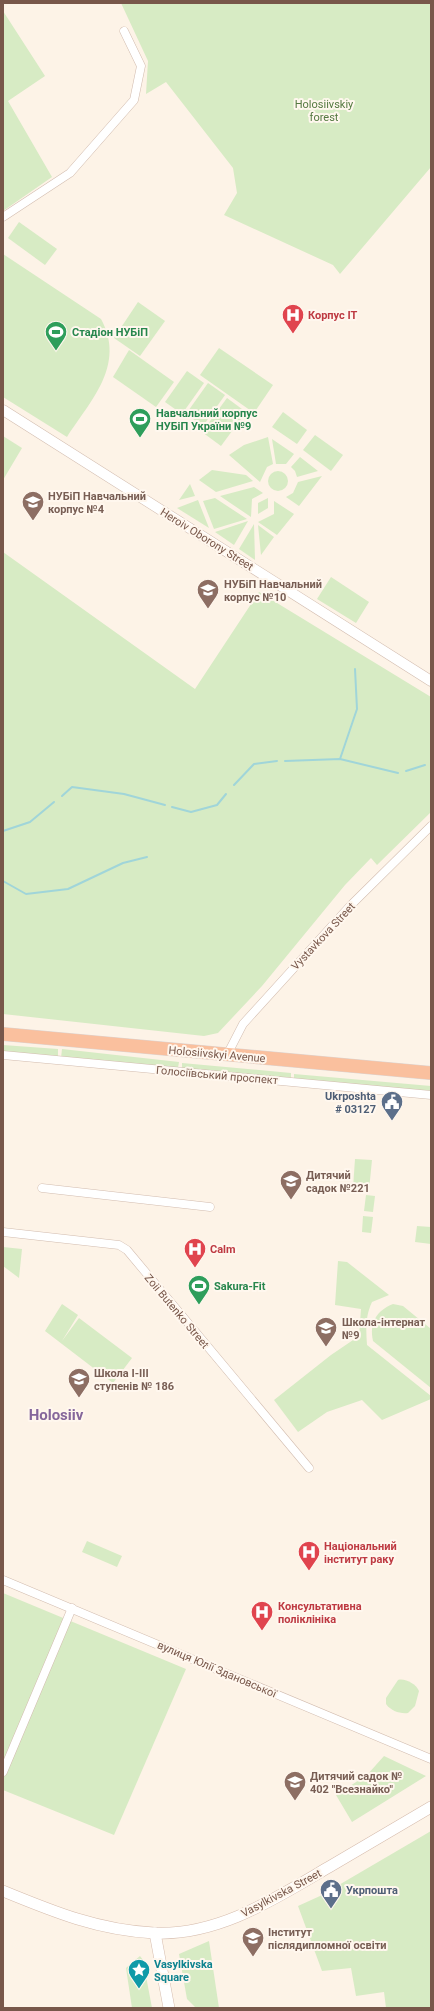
<svg xmlns="http://www.w3.org/2000/svg" width="434" height="2011" font-family="Roboto,sans-serif">
	<rect width="100%" height="100%" fill="#fdf3e7"/>
	<g fill="#d7ebc4">
		<polygon points="121,3 431,3 431,167 340,274 333,265 224,215 237,193 233,168 166,82 146,94 148,61"/>
		<polygon points="3,11 45,76 8,101 52,177 3,211"/>
		<polygon points="19,222 57,249 45,265 8,238"/>
		<path d="M3,254l98,65c25,46 -10,81 -34,118l-64,-40z"/>
		<polygon points="138,302 165,321 140,356 114,338"/>
		<polygon points="219,348 273,385 254,413 200,375"/>
		<polygon points="129,350 174,382 156,407 113,377"/>
		<polygon points="187,371 204,383 182,414 165,402"/>
		<polygon points="208,383 225,395 203,426 186,414"/>
		<polygon points="227,398 246,412 221,446 202,432"/>
		<polygon points="283,412 307,430 297,444 272,427"/>
		<polygon points="315,435 343,455 331,471 303,450"/>
		<polygon points="3,436 22,448 3,480"/>
		<polygon points="268,437 273,464 267,467 260,482 229,455 244,445"/>
		<polygon points="272,439 294,454 286,464 276,464"/>
		<polygon points="300,457 318,471 297,477 295,471 291,467"/>
		<polygon points="212,470 246,475 253,481 216,492 199,480"/>
		<circle cx="278" cy="481" r="10"/>
		<polygon points="322,476 299,506 286,497 293,493 298,482"/>
		<polygon points="190,484 195,496 179,500"/>
		<polygon points="254,487 263,493 252,499 251,517 220,496"/>
		<polygon points="215,498 247,519 214,529 203,501"/>
		<polygon points="268,498 268,508 258,514 258,503"/>
		<polygon points="198,500 209,528 177,508"/>
		<polygon points="274,501 294,514 277,535 258,522 274,514"/>
		<polygon points="248,521 234,545 215,532"/>
		<polygon points="254,524 255,560 239,549"/>
		<polygon points="258,525 274,537 261,555"/>
		<polygon points="3,552 195,689 259,592 431,697 431,812 377,865 371,858 345,885 262,986 218,1033 204,1036 3,1014"/>
		<polygon points="331,577 369,602 356,623 317,599"/>
		<polygon points="3,1045 58,1049 58,1057 3,1052"/>
		<polygon points="62,1049 179,1062 178,1068 61,1058"/>
		<polygon points="182,1063 291,1073 291,1079 182,1069"/>
		<polygon points="294,1074 431,1086 431,1092 294,1080"/>
		<polygon points="355,1159 372,1160 369,1190 353,1188"/>
		<polygon points="366,1195 375,1196 373,1212 364,1211"/>
		<polygon points="363,1216 373,1217 371,1233 362,1232"/>
		<polygon points="417,1226 431,1227 431,1244 415,1242"/>
		<polygon points="3,1247 22,1249 19,1278 3,1266"/>
		<path d="M338,1261l9,1 42,33 -17,7c-7,15 -6,28 -5,43l64,51v3l-49,21 -20,-20 -35,12 -29,20 -24,-32 57,-45 28,-19 2,-27 -26,-4z"/>
		<polygon points="62,1304 78,1315 62,1341 79,1318 132,1358 113,1383 45,1331"/>
		<path d="M393,1304l10,2 28,23v59l-58,-47c-4,-18 3,-30 20,-37z"/>
		<polygon points="87,1541 122,1556 117,1567 82,1552"/>
		<polygon points="3,1593 186,1669 114,1835 3,1790"/>
		<path d="M398,1680c7,-2 18,4 21,11l-4,15 -7,7c-8,1 -17,-2 -22,-9v-6z"/>
		<polygon points="384,1756 426,1776 352,1822 336,1795 367,1775"/>
		<polygon points="431,1831 431,2008 386,2008 384,1992 356,1996 351,1968 322,1971 298,1906 320,1896"/>
		<polygon points="209,1941 219,2008 196,2008 187,1999 179,1954"/>
		<polygon points="140,1956 143,1960 152,2008 132,2008 126,1968"/>
	</g>
	<g fill="none" stroke-linecap="round" stroke-linejoin="round">
		<g stroke="#a0d5d9" stroke-width="2">
			<polyline points="340,759 357,709 355,669"/>
			<polyline points="285,761 340,759 398,773"/>
			<polyline points="406,771 425,765"/>
			<polyline points="234,785 254,764 277,761"/>
			<polyline points="62,796 72,787 124,794 165,805"/>
			<polyline points="172,807 191,812 217,805 226,794"/>
			<polyline points="3,831 30,822 54,802"/>
			<polyline points="3,881 26,894 68,889 123,863 147,857"/>
		</g>
		<g stroke="#d2bcaf" stroke-width="9">
			<g id="minor">
				<polyline points="3,217 70,173 134,100 141,66 124,31"/>
				<polyline points="3,1055 431,1095"/>
				<polyline points="227,1055 243,1024 351,905 431,826"/>
				<polyline points="42,1188 210,1207"/>
				<polyline points="3,1232 119,1245 127,1250 309,1468"/>
				<polyline points="3,1580 431,1759"/>
				<polyline points="3,1772 72,1608"/>
			</g>
		</g>
		<g stroke="#d2bcaf" stroke-width="11">
			<polyline id="tertiary" points="3,410 431,681"/>
		</g>
		<g stroke="#d5bbac" stroke-width="12">
			<g id="secondary">
				<path d="M3,1891c51,21 95,39 151,42 65,3 122,-35 175,-66 34,-20 68,-40 102,-60"/>
				<polyline points="155,1933 169,2008"/>
			</g>
		</g>
		<g stroke="#dcd3d0" stroke-width="14">
			<polyline id="trunk" points="3,1034 431,1073"/>
		</g>
		<use href="#minor" stroke="#fff" stroke-width="8"/>
		<use href="#tertiary" stroke="#fff" stroke-width="10"/>
		<use href="#secondary" stroke="#fff" stroke-width="11"/>
		<use href="#trunk" stroke="#fac09e" stroke-width="13"/>
	</g>
	<defs>
		<g id="hospital-pin" transform="scale(1.15)"><path d="M0 17L-7.5 6A9.5 9.5 0 1 1 7.5 6Z" fill="#e0444e" stroke="#fff7ee"/><path d="M-5-5h3v3.5h4V-5h3V5h-3V1.5h-4V5h-3Z" fill="#fff"/></g>
		<g id="stadium-pin" transform="scale(1.15)"><path d="M0 17L-7.5 6A9.5 9.5 0 1 1 7.5 6Z" fill="#2e9e5b" stroke="#fff7ee"/><path d="M0-5a6.5 5 0 1 0 0 10a6.5 5 0 1 0 0-10ZM-3.5-1.8h7v3.6h-7Z" fill="#fff"/></g>
		<g id="university-pin" transform="scale(1.15)"><path d="M0 17L-7.5 6A9.5 9.5 0 1 1 7.5 6Z" fill="#8d6e63" stroke="#fff7ee"/><path d="M0-5L7-2L0 1L-7-2ZM-4 1L0 2.5L4 1V4Q0 6-4 4Z" fill="#fff"/></g>
		<g id="civic-pin" transform="scale(1.15)"><path d="M0 17L-7.5 6A9.5 9.5 0 1 1 7.5 6Z" fill="#5c6f8a" stroke="#fff7ee"/><path d="M-.6-6.5H3V-4.5H.6V-3L4-1V1h2V6H-6V1h2V-1L-.6-3ZM-1.2 2.5V6h2.4V2.5Z" fill="#fff"/></g>
		<g id="school-pin" transform="scale(1.15)"><path d="M0 17L-7.5 6A9.5 9.5 0 1 1 7.5 6Z" fill="#8d6e63" stroke="#fff7ee"/><path d="M0-5L7-2L0 1L-7-2ZM-4 1L0 2.5L4 1V4Q0 6-4 4Z" fill="#fff"/></g>
		<g id="sight-pin" transform="scale(1.15)"><path d="M0 17L-7.5 6A9.5 9.5 0 1 1 7.5 6Z" fill="#0f9aa8" stroke="#fff7ee"/><path d="M0-6L1.8-2.2L6-1.7L2.9 1.2L3.7 5.4L0 3.3L-3.7 5.4L-2.9 1.2L-6-1.7L-1.8-2.2Z" fill="#fff"/></g>
	</defs>
	<g fill-rule="evenodd">
		<use href="#hospital-pin" x="293" y="315"/>
		<use href="#stadium-pin" x="56" y="332"/>
		<use href="#stadium-pin" x="140" y="419"/>
		<use href="#university-pin" x="33" y="502"/>
		<use href="#university-pin" x="208" y="590"/>
		<use href="#civic-pin" x="392" y="1102"/>
		<use href="#school-pin" x="291" y="1181"/>
		<use href="#hospital-pin" x="195" y="1249"/>
		<use href="#stadium-pin" x="199" y="1286"/>
		<use href="#school-pin" x="326" y="1328"/>
		<use href="#school-pin" x="79" y="1379"/>
		<use href="#hospital-pin" x="309" y="1552"/>
		<use href="#hospital-pin" x="262" y="1612"/>
		<use href="#school-pin" x="295" y="1782"/>
		<use href="#civic-pin" x="331" y="1890"/>
		<use href="#university-pin" x="253" y="1938"/>
		<use href="#sight-pin" x="139" y="1970"/>
	</g>
	<g text-anchor="middle" stroke-width="4" stroke-linejoin="round" paint-order="stroke">
		<g font-size="11" fill="#53783f" stroke="#fff7ee">
			<text x="324" y="108">Holosiivskiy<tspan x="324" dy="13">forest</tspan></text>
		</g>
		<g font-size="11" font-weight="bold" fill="#be3a42" stroke="#fff7ee" text-anchor="start">
			<text x="308" y="319">Корпус ІТ</text>
			<text x="210" y="1253">Calm</text>
			<text x="324" y="1550">Національний<tspan x="324" dy="13">інститут раку</tspan></text>
			<text x="278" y="1610">Консультативна<tspan x="278" dy="13">поліклініка</tspan></text>
		</g>
		<g font-size="11" font-weight="bold" fill="#27864d" stroke="#fff7ee" text-anchor="start">
			<text x="72" y="336">Стадіон НУБіП</text>
			<text x="156" y="417">Навчальний корпус<tspan x="156" dy="13">НУБіП України №9</tspan></text>
			<text x="214" y="1290">Sakura-Fit</text>
		</g>
		<g font-size="11" font-weight="bold" fill="#785e54" stroke="#fff7ee" text-anchor="start">
			<text x="48" y="500">НУБіП Навчальний<tspan x="48" dy="13">корпус №4</tspan></text>
			<text x="224" y="588">НУБіП Навчальний<tspan x="224" dy="13">корпус №10</tspan></text>
			<text x="306" y="1179">Дитячий<tspan x="306" dy="13">садок №221</tspan></text>
			<text x="342" y="1326">Школа-інтернат<tspan x="342" dy="13">№9</tspan></text>
			<text x="94" y="1377">Школа І-ІІІ<tspan x="94" dy="13">ступенів № 186</tspan></text>
			<text x="310" y="1780">Дитячий садок №<tspan x="310" dy="13">402 "Всезнайко"</tspan></text>
			<text x="268" y="1936">Інститут<tspan x="268" dy="13">післядипломної освіти</tspan></text>
		</g>
		<g font-size="11" fill="#78574a" stroke="#fff7ee">
			<text transform="translate(207 539) rotate(32)" y="4">Heroiv Oborony Street</text>
			<text transform="translate(323 936) rotate(-47)" y="4">Vystavkova Street</text>
			<text transform="translate(217 1054) rotate(5)" y="4">Holosiivskyi Avenue</text>
			<text transform="translate(217 1075) rotate(5)" y="4">Голосіївський проспект</text>
			<text transform="translate(177 1311) rotate(50)" y="4">Zoii Butenko Street</text>
			<text transform="translate(217 1669) rotate(23)" y="4">вулиця Юлії Здановської</text>
			<text transform="translate(281 1893) rotate(-28)" y="4">Vasylkivska Street</text>
		</g>
		<g font-size="11" font-weight="bold" fill="#4e5e75" stroke="#fff7ee" text-anchor="end">
			<text x="376" y="1100">Ukrposhta<tspan x="376" dy="13"># 03127</tspan></text>
			<text x="346" y="1894" text-anchor="start">Укрпошта</text>
		</g>
		<g font-size="11" font-weight="bold" fill="#0d838f" stroke="#fff7ee" text-anchor="start">
			<text x="154" y="1968">Vasylkivska<tspan x="154" dy="13">Square</tspan></text>
		</g>
		<g font-size="15" font-weight="bold" fill="#85669b" stroke="#fff7ee">
			<text x="56" y="1420">Holosiiv</text>
		</g>
	</g>
	<rect width="434" height="2011" fill="none" stroke="#78574a" stroke-width="8"/>
</svg>
